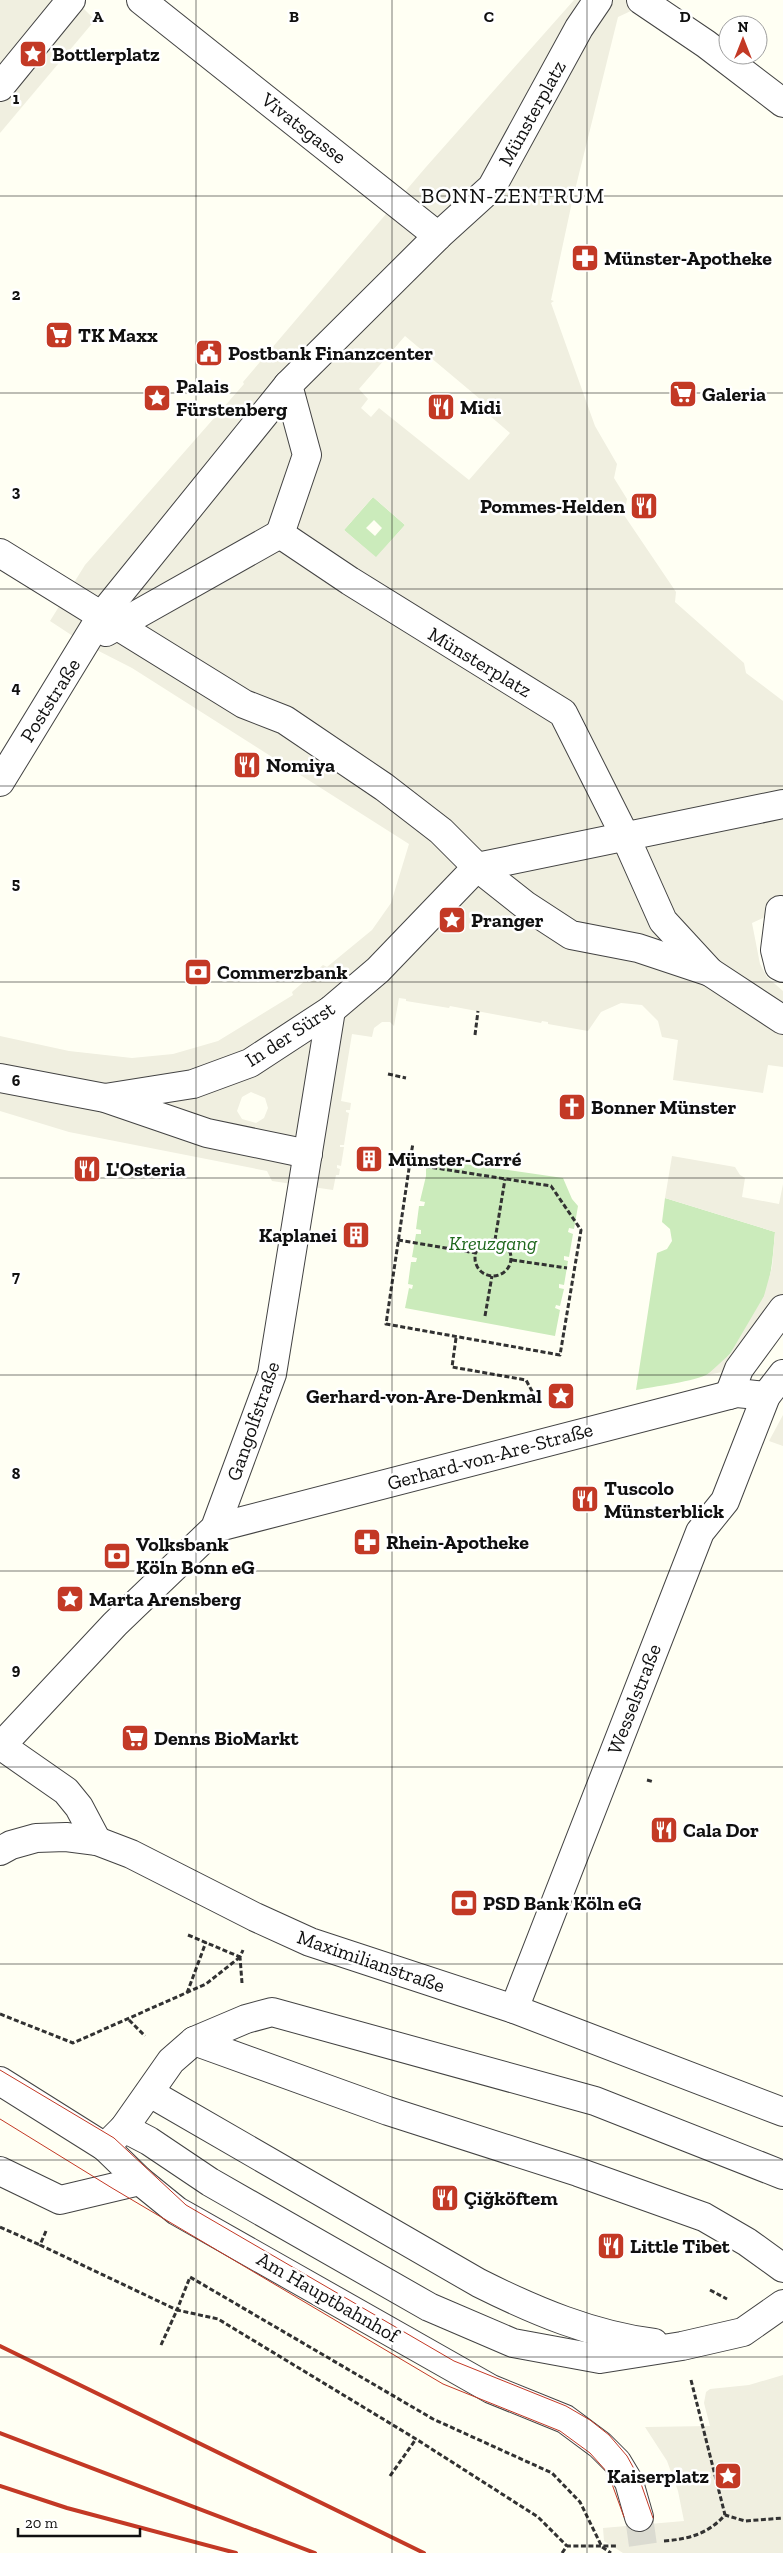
<svg xmlns="http://www.w3.org/2000/svg" width="783" height="2553" font-family="'Zilla Slab',serif">
	<rect width="100%" height="100%" fill="#fffff3"/>
	<g fill="#cbebbb" fill-rule="evenodd">
		<path d="M373,497l32,28 -29,33 -32,-28zM374,520l8,8 -7,8 -9,-8z"/>
		<polygon points="426,1158 563,1178 572,1199 578,1206 574,1229 569,1228 568,1232 573,1234 569,1257 564,1256 564,1260 568,1261 564,1285 559,1284 559,1288 564,1289 560,1306 556,1305 555,1308 560,1310 555,1336 405,1308 409,1288 412,1289 413,1285 408,1284 411,1262 416,1262 417,1258 412,1257 416,1234 421,1234 421,1230 416,1229 419,1206 424,1206 425,1202 420,1201 426,1176"/>
		<path d="M665,1198l110,34c-2,21 -3,45 -11,65 -12,26 -31,61 -56,77 -11,7 -56,13 -72,16l21,-137 10,-4 5,-8 -2,-12 -8,-7z"/>
	</g>
	<g fill="#f0efe0" fill-rule="evenodd">
		<polygon points="0,0 75,0 95,20 0,133"/>
		<path d="M574,0h58l1,10 -15,7 -46,185 -21,98 3,1 -3,2 44,123 22,38 -3,14 13,21 -3,16 52,77 -1,10 69,61 2,10 37,28v208l-31,14 8,41 7,13 16,14v76l-15,-2 -5,28 -90,-13 5,-40 -16,-3 -4,-16 -16,-16 -21,-2 -20,9 -13,19 -40,-7v-2l-6,-1 -1,2 -91,-17 -1,2 -43,-7v-2l-7,-1 -5,28 -4,-4h-8l-8,6 -2,9 -20,-3 -11,67 10,2 -1,7h-4v2l3,1 -5,32h-4v2h4l-3,19 -4,-1v3l3,1 -1,6h-3l-3,15 -61,-9 -5,-10 -198,-39 -69,-21v-75l69,15 63,7 41,-4 45,-13 75,-46 -1,-3 31,-27 4,2 45,-37 19,-27 18,-59 -277,-176 -47,-24 -35,-23 35,-56 159,-181 -1,-2 183,-215zM405,336l75,63 -4,5 34,29 -41,47 -90,-72 -8,9 -10,-9 7,-9 -9,-10zM373,497l32,28 -29,32 -32,-27zM251,1092l14,6 3,10 -4,10 -8,5 -14,-4 -5,-8 5,-14z"/>
		<polygon points="672,1156 735,1167 740,1175 745,1178 742,1197 779,1204 783,1184 783,1333 753,1366 707,1375 730,1354 764,1296 772,1267 775,1232 665,1198"/>
		<polygon points="783,1415 783,1446 769,1441"/>
		<polygon points="783,2375 783,2553 623,2553 604,2541 603,2528 684,2521 678,2491 667,2461 645,2427 710,2426 704,2403 706,2392 710,2389 749,2385"/>
	</g>
	<g fill="none" stroke-linecap="round" stroke-linejoin="round">
		<polyline stroke="#dbdbd1" stroke-width="28" stroke-dasharray="28 14" stroke-linecap="butt" points="639,2517 644,2553"/>
		<g stroke="#434343" stroke-width="30">
			<g id="minor">
				<polyline points="141,0 438,236"/>
				<polyline points="598,0 579,28 492,187 438,236 288,385 307,455 280,534 350,581 563,713 626,838 663,921 710,972"/>
				<polyline points="641,0 706,44 783,103"/>
				<polyline points="0,87 71,0"/>
				<polyline points="0,553 244,704 285,720 384,787 441,831 477,867 525,905 571,935 638,948 710,972 783,1020"/>
				<polyline points="106,632 280,534"/>
				<polyline points="0,782 102,615 288,385"/>
				<polyline points="780,910 775,950 779,966 783,968"/>
				<polyline points="0,1078 105,1098 207,1133 308,1154"/>
				<polyline points="105,1098 193,1084 250,1063 331,1010 378,970 477,867 783,804"/>
				<polyline points="729,1395 739,1369 783,1309"/>
				<polyline points="215,1528 737,1393 766,1396"/>
				<polyline points="0,1745 66,1791 79,1807 97,1841"/>
				<polyline points="1,1746 115,1624 215,1528 272,1374 331,1010"/>
				<polyline points="0,1851 11,1845 36,1838 66,1837 97,1841 131,1854 255,1917 310,1942 514,2009 783,2112"/>
				<polyline points="514,2009 700,1532 725,1501 766,1396 783,1374"/>
				<polyline points="194,2041 388,2111 578,2172 704,2217 747,2242 783,2268"/>
				<polyline points="0,2081 105,2147 140,2181 177,2211 491,2389 565,2419 600,2445 617,2462 629,2482 639,2517"/>
				<path d="M150,2093l329,190c56,28 113,52 175,60"/>
				<polyline points="124,2128 149,2141 210,2182 429,2307 513,2343 600,2359 682,2346 743,2332 783,2304"/>
				<polyline points="105,2147 124,2128 171,2061 194,2041 246,2019 272,2012 595,2101 783,2175"/>
				<polyline points="0,2171 60,2200 140,2181"/>
			</g>
		</g>
		<g stroke="#323232" stroke-width="3" stroke-dasharray="5 2.5" stroke-linecap="butt">
			<polyline points="475,1035 478,1011"/>
			<polyline points="388,1074 406,1078"/>
			<polyline points="410,1164 551,1186 581,1230 560,1355 386,1324 411,1155 413,1143"/>
			<circle cx="493" cy="1258" r="18"/>
			<polyline points="398,1240 476,1253"/>
			<polyline points="495,1240 505,1179"/>
			<polyline points="512,1260 567,1268"/>
			<polyline points="485,1316 492,1276"/>
			<polyline points="456,1338 452,1367 526,1380 540,1406"/>
			<polyline points="647,1780 654,1782"/>
			<polyline points="188,1935 240,1957"/>
			<polyline points="242,1983 240,1957 243,1950"/>
			<polyline points="187,1993 206,1942"/>
			<polyline points="0,2014 73,2043 206,1984 240,1957"/>
			<polyline points="129,2020 145,2036"/>
			<polyline points="0,2227 40,2245"/>
			<polyline points="46,2231 40,2245 177,2310 190,2277 433,2419 552,2473 580,2502 602,2547 611,2553"/>
			<polyline points="710,2290 727,2299"/>
			<polyline points="161,2345 177,2310 218,2319 416,2439 538,2517 567,2546"/>
			<polyline points="691,2380 725,2515"/>
			<polyline points="390,2476 416,2439"/>
			<path d="M664,2541c25,-2 44,-7 61,-26l20,6 38,-3"/>
			<polyline points="562,2553 567,2546 618,2546"/>
		</g>
		<use href="#minor" stroke="#fff" stroke-width="28"/>
		<g stroke="#c33925" stroke-width="1">
			<polyline points="0,2070 114,2138 186,2205 454,2361 566,2406 590,2420 609,2435 627,2456 639,2478 653,2518"/>
			<polyline points="0,2119 112,2188 443,2384 560,2431 590,2453 608,2473 624,2517"/>
		</g>
		<g stroke="#c33925" stroke-width="4">
			<polyline points="0,2346 424,2553"/>
			<polyline points="0,2433 315,2553"/>
			<polyline points="0,2486 67,2508 236,2553"/>
		</g>
	</g>
	<path fill="none" stroke="#101010" stroke-width="1" stroke-opacity="0.55" d="M196,0v2553M392,0v2553M587,0v2553M0,196h783M0,393h783M0,589h783M0,786h783M0,982h783M0,1178h783M0,1375h783M0,1571h783M0,1767h783M0,1964h783M0,2160h783M0,2357h783"/>
	<defs>
		<g id="sight-square" transform="scale(1.4375)"><rect x="-9" y="-9" width="18" height="18" rx="4" fill="#c33925" stroke="#fff"/><path d="M0-6L1.8-2.2L6-1.7L2.9 1.2L3.7 5.4L0 3.3L-3.7 5.4L-2.9 1.2L-6-1.7L-1.8-2.2Z" fill="#fff"/></g>
		<g id="pharmacy-square" transform="scale(1.4375)"><rect x="-9" y="-9" width="18" height="18" rx="4" fill="#c33925" stroke="#fff"/><path d="M-2-6h4v4h4v4h-4v4h-4v-4h-4v-4h4Z" fill="#fff"/></g>
		<g id="supermarket-square" transform="scale(1.4375)"><rect x="-9" y="-9" width="18" height="18" rx="4" fill="#c33925" stroke="#fff"/><path d="M-6-5.5h2.5l.6 2H6L4.5 2H-2.5L-4.4-4H-6ZM-1.5 3.2a1.3 1.3 0 1 0 .1 0ZM3 3.2a1.3 1.3 0 1 0 .1 0Z" fill="#fff"/></g>
		<g id="civic-square" transform="scale(1.4375)"><rect x="-9" y="-9" width="18" height="18" rx="4" fill="#c33925" stroke="#fff"/><path d="M-.6-6.5H3V-4.5H.6V-3L4-1V1h2V6H-6V1h2V-1L-.6-3ZM-1.2 2.5V6h2.4V2.5Z" fill="#fff"/></g>
		<g id="restaurant-square" transform="scale(1.4375)"><rect x="-9" y="-9" width="18" height="18" rx="4" fill="#c33925" stroke="#fff"/><path d="M-5-6h1v4h1v-4h1v4h1v-4h1v5L-1.5 .5V6h-2V.5L-5-1ZM5-6V6H3V1.5H1.5Q1.5-4 5-6Z" fill="#fff"/></g>
		<g id="bank-square" transform="scale(1.4375)"><rect x="-9" y="-9" width="18" height="18" rx="4" fill="#c33925" stroke="#fff"/><path d="M-6-4H6V4H-6ZM0-2.3a2.3 2.3 0 1 0 0 4.6a2.3 2.3 0 1 0 0-4.6Z" fill="#fff"/></g>
		<g id="church-square" transform="scale(1.4375)"><rect x="-9" y="-9" width="18" height="18" rx="4" fill="#c33925" stroke="#fff"/><path d="M-1.2-6h2.4v3.5h3.3v2.4h-3.3V6h-2.4V-.1h-3.3v-2.4h3.3Z" fill="#fff"/></g>
		<g id="building-square" transform="scale(1.4375)"><rect x="-9" y="-9" width="18" height="18" rx="4" fill="#c33925" stroke="#fff"/><path d="M-4-6H4V6H1V3H-1V6H-4ZM-2.5-4.3h1.7v1.8h-1.7ZM.8-4.3h1.7v1.8H.8ZM-2.5-1h1.7V.8h-1.7ZM.8-1h1.7V.8H.8Z" fill="#fff"/></g>
	</defs>
	<g fill-rule="evenodd">
		<use href="#sight-square" x="33" y="54"/>
		<use href="#pharmacy-square" x="585" y="258"/>
		<use href="#supermarket-square" x="59" y="335"/>
		<use href="#civic-square" x="209" y="353"/>
		<use href="#supermarket-square" x="683" y="394"/>
		<use href="#sight-square" x="157" y="398"/>
		<use href="#restaurant-square" x="441" y="407"/>
		<use href="#restaurant-square" x="644" y="506"/>
		<use href="#restaurant-square" x="247" y="765"/>
		<use href="#sight-square" x="452" y="920"/>
		<use href="#bank-square" x="198" y="972"/>
		<use href="#church-square" x="572" y="1107"/>
		<use href="#building-square" x="369" y="1159"/>
		<use href="#restaurant-square" x="87" y="1169"/>
		<use href="#building-square" x="356" y="1235"/>
		<use href="#sight-square" x="561" y="1396"/>
		<use href="#restaurant-square" x="585" y="1499"/>
		<use href="#pharmacy-square" x="367" y="1542"/>
		<use href="#bank-square" x="117" y="1556"/>
		<use href="#sight-square" x="70" y="1599"/>
		<use href="#supermarket-square" x="135" y="1738"/>
		<use href="#restaurant-square" x="664" y="1830"/>
		<use href="#bank-square" x="464" y="1903"/>
		<use href="#restaurant-square" x="445" y="2198"/>
		<use href="#restaurant-square" x="611" y="2246"/>
		<use href="#sight-square" x="728" y="2476"/>
	</g>
	<g text-anchor="middle" stroke-width="5" stroke-linejoin="round" paint-order="stroke">
		<g font-size="20" font-weight="bold" fill="#101010" stroke="#fff" text-anchor="start">
			<text x="52" y="61">Bottlerplatz</text>
			<text x="604" y="265">Münster-Apotheke</text>
			<text x="78" y="342">TK Maxx</text>
			<text x="228" y="360">Postbank Finanzcenter</text>
			<text x="176" y="393">Palais<tspan x="176" dy="23">Fürstenberg</tspan></text>
			<text x="702" y="401">Galeria</text>
			<text x="460" y="414">Midi</text>
			<text x="625" y="513" text-anchor="end">Pommes-Helden</text>
			<text x="266" y="772">Nomiya</text>
			<text x="471" y="927">Pranger</text>
			<text x="217" y="979">Commerzbank</text>
			<text x="591" y="1114">Bonner Münster</text>
			<text x="388" y="1166">Münster-Carré</text>
			<text x="106" y="1176">L'Osteria</text>
			<text x="337" y="1242" text-anchor="end">Kaplanei</text>
			<text x="542" y="1403" text-anchor="end">Gerhard-von-Are-Denkmal</text>
			<text x="604" y="1495">Tuscolo<tspan x="604" dy="23">Münsterblick</tspan></text>
			<text x="386" y="1549">Rhein-Apotheke</text>
			<text x="136" y="1551">Volksbank<tspan x="136" dy="23">Köln Bonn eG</tspan></text>
			<text x="89" y="1606">Marta Arensberg</text>
			<text x="154" y="1745">Denns BioMarkt</text>
			<text x="683" y="1837">Cala Dor</text>
			<text x="483" y="1910">PSD Bank Köln eG</text>
			<text x="464" y="2205">Çiğköftem</text>
			<text x="630" y="2253">Little Tibet</text>
			<text x="709" y="2483" text-anchor="end">Kaiserplatz</text>
		</g>
		<g font-size="20" fill="#101010" stroke="#fff">
			<text transform="translate(532 113) rotate(-61)" y="7">Münsterplatz</text>
			<text transform="translate(304 128) rotate(38)" y="7">Vivatsgasse</text>
			<text transform="translate(480 662) rotate(31)" y="7">Münsterplatz</text>
			<text transform="translate(50 700) rotate(-58)" y="7">Poststraße</text>
			<text transform="translate(290 1034) rotate(-33)" y="7">In der Sürst</text>
			<text transform="translate(253 1421) rotate(-71)" y="7">Gangolfstraße</text>
			<text transform="translate(490 1456) rotate(-15)" y="7">Gerhard-von-Are-Straße</text>
			<text transform="translate(634 1699) rotate(-69)" y="7">Wesselstraße</text>
			<text transform="translate(371 1961) rotate(19)" y="7">Maximilianstraße</text>
			<text transform="translate(328 2297) rotate(30)" y="7">Am Hauptbahnhof</text>
		</g>
		<g font-size="20" font-style="italic" fill="#20691e" stroke="#fff">
			<text x="493" y="1250">Kreuzgang</text>
		</g>
		<g font-size="22" letter-spacing="1" fill="#101010" stroke="#fff">
			<text x="513" y="203">BONN-ZENTRUM</text>
		</g>
	</g>
	<g font-size="16" text-anchor="middle" font-weight="bold" fill="#101010" stroke="#fff" stroke-width="5" stroke-linejoin="round" paint-order="stroke">
		<text x="98" y="22">A</text>
		<text x="294" y="22">B</text>
		<text x="489" y="22">C</text>
		<text x="685" y="22">D</text>
		<text x="16" y="104">1</text>
		<text x="16" y="300">2</text>
		<text x="16" y="497">3</text>
		<text x="16" y="693">4</text>
		<text x="16" y="889">5</text>
		<text x="16" y="1086">6</text>
		<text x="16" y="1282">7</text>
		<text x="16" y="1479">8</text>
		<text x="16" y="1675">9</text>
	</g>
	<g transform="translate(743 40)"><circle r="24" fill="#ffffff" stroke="#9f9f9f"/>
	<path d="M0-4L9 19L0 12L-9 19Z" fill="#c33925"/>
	<text y="-8" font-size="14" font-weight="bold" text-anchor="middle" fill="#101010">N</text>
	</g>
	<path d="M18 2528v8h122v-8" fill="none" stroke="#101010" stroke-width="2.5"/>
	<text x="25" y="2528" font-size="15" fill="#101010" stroke="#ffffff" stroke-width="4" paint-order="stroke">20 m</text>
</svg>
